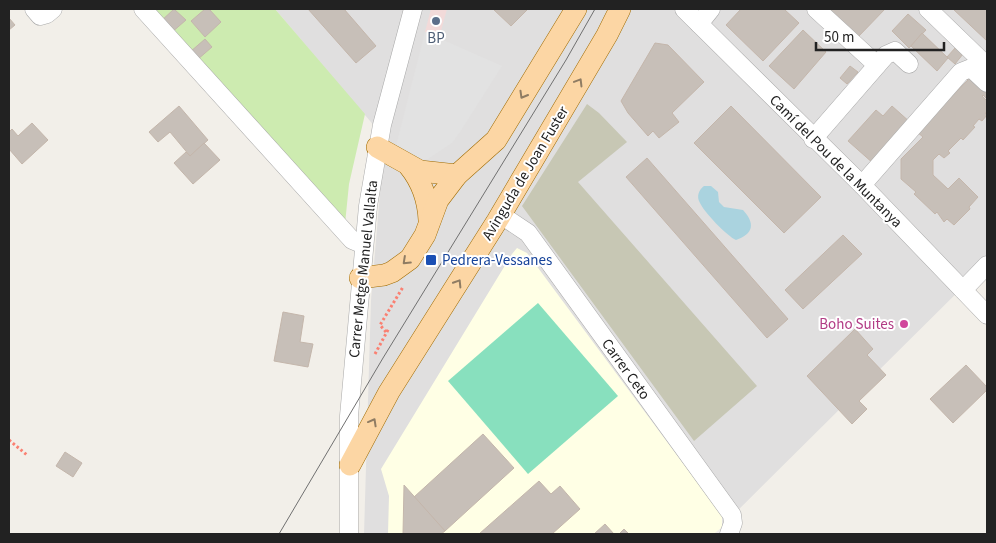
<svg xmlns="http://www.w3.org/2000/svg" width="996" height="543" font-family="'Source Sans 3',sans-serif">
	<rect width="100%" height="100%" fill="#f2efe9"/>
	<polygon fill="#e0dfdf" points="275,9 987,9 987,263 714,534 364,534 371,300 382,169 387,141"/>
	<polygon fill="#f2dad9" points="431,9 447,9 439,38 425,32"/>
	<polygon fill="#ffffe5" points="517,248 527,253 722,516 722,527 714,534 388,534 389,496 381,469 512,254"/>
	<polygon fill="#c7c7b4" points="587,104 599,113 627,142 578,182 757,386 694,441 522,206"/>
	<polygon fill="#cdebb0" points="152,9 275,9 365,114 349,184 345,224"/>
	<polygon fill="#88e0be" points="538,303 618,396 528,474 448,381"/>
	<polygon fill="#e2e2e2" points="425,32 502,66 460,132 452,143 428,159 417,160 396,146"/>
	<path fill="#aad3df" d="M704,186h7l7,6 1,10 5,5 19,3c12,13 11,24 -7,30 -9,-4 -32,-28 -36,-37 -4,-7 -1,-13 4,-17z"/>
	<g fill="#c7bfb8" stroke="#c4b6ab">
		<polygon points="174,9 186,20 171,33 160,22"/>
		<polygon points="205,9 209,9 221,22 205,37 191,21"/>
		<polygon points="308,9 344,9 376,46 356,63"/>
		<polygon points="493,9 528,9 511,26"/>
		<polygon points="741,9 784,9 799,23 763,61 726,25"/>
		<polygon points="828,9 885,9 858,37"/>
		<polygon points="953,9 987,9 987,41"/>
		<polygon points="908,14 926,30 909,48 892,31"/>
		<polygon points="9,18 15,25 9,30"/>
		<polygon points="803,30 826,52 794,89 769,66"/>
		<polygon points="922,33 948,58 937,71 911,46"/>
		<polygon points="205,39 212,47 197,60 190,52"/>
		<polygon points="655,43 668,45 704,82 672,113 679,122 659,138 653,131 648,136 628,113 621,101"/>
		<polygon points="956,47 963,54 955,64 947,57"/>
		<polygon points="850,66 858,72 847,84 840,78"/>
		<polygon points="968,72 987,90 987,99 983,95 982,96 987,101 987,112 985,113 987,115 982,121 979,119 973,126 975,127 963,140 961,138 948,151 950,153 944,158 939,154 933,160 933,175 948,189 959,178 978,197 969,207 970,209 954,225 947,219 944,222 937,212 935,214 914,194 916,192 901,179 901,159 923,137 917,132 968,80 964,77"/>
		<polygon points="179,106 208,140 190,156 170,132 158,142 149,132"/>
		<polygon points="731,106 821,197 784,233 694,143"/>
		<polygon points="892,106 911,123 874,164 848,141 876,110 883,116"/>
		<polygon points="32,123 48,140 22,164 9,149 9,132 12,129 18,136"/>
		<polygon points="204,143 220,160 193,184 174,163 186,152 190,156"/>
		<polygon points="647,158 788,319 767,338 626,177"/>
		<polygon points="843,235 862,254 803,309 785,290"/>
		<polygon points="283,312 304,316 300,342 313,344 308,367 274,361"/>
		<polygon points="855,329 873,349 867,355 886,375 859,401 867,409 852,424 807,376"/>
		<polygon points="966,365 987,387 987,390 953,423 930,399"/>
		<polygon points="483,434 514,468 445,531 414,497"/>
		<polygon points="65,452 82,463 73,477 56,466"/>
		<polygon points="539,481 551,494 560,486 580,509 552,534 479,534"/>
		<polygon points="404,485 445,531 441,534 403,534"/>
		<polygon points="605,524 614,534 594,534"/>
		<polygon points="624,529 629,534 619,534"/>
	</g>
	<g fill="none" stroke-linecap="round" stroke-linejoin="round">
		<g stroke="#a9a9a9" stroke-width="19">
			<g id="minor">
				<polyline points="34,9 40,16 47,14 53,9"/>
				<polyline points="143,9 352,240 364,245"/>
				<polyline points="684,9 862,185 987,315"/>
				<polyline points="816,9 877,65"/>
				<polyline points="928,9 987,66"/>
				<polyline points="699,24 711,9"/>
				<polyline points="813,139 886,55 895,51 909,64"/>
				<polyline points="862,185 961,72 971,68 987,83"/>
				<polyline points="501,215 528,233 732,515 733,523 729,534"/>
				<polyline points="963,290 987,265"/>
				<polyline points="349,534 349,416 368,206 382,125 413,9"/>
			</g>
		</g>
		<g stroke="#a06b00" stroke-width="22">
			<g id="major">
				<polyline points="377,147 420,171 457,175"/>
				<path d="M409,166c13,16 19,33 20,54"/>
				<polyline points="360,278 384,275 392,272 410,259 425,235 438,200 457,175 496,140 576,9"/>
				<polyline points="350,465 389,392 497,221 607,35 620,9"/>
			</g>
		</g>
		<g stroke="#fa8072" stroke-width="3" stroke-dasharray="2.5 2.5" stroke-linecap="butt">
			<polyline points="386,332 380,325 403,287"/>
			<polyline points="375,354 389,328"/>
			<polyline points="9,440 27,455"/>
		</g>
		<use href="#minor" stroke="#fff" stroke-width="18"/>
		<use href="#major" stroke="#fcd6a4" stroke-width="21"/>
		<polyline stroke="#707070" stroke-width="1" points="279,534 383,358 566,60 595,9"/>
	</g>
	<defs><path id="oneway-chevron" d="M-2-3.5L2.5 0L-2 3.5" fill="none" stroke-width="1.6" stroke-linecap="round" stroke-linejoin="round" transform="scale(1.25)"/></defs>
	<g stroke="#8f7c63">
		<use href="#oneway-chevron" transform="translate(579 82) rotate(-59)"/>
		<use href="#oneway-chevron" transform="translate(523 95) rotate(120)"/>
		<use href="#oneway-chevron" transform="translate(406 261) rotate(137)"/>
		<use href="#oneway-chevron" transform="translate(458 283) rotate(-58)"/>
		<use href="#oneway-chevron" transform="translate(373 422) rotate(-61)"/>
	</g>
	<circle fill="#5c6f8a" stroke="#fff" stroke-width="2" cx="436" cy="21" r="5"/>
	<rect fill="#1a4fb4" stroke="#fff" stroke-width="2" x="425" y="254" width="12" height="12" rx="2.5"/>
	<circle fill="#d1479c" stroke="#fff" stroke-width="2" cx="904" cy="324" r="5"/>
	<g text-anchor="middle" stroke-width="4" stroke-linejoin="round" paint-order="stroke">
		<g font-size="15" fill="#4e5e75" stroke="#fff">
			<text x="436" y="43">BP</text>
		</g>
		<g font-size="15" fill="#222" stroke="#fff">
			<text transform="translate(836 161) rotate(45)" y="5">Camí del Pou de la Muntanya</text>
			<text transform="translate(525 173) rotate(-59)" y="5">Avinguda de Joan Fuster</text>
			<text transform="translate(363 269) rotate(-84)" y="5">Carrer Metge Manuel Vallalta</text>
			<text transform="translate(626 369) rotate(54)" y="5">Carrer Ceto</text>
		</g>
		<g font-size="15" fill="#164399" stroke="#fff" text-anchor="start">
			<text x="442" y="265">Pedrera-Vessanes</text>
		</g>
		<g font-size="15" fill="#b23c85" stroke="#fff" text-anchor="end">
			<text x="894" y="329">Boho Suites</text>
		</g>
	</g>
	<rect width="996" height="543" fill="none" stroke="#222222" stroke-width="20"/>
	<path d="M816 42v8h128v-8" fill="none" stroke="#222222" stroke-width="2.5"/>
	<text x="824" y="42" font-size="15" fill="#222222" stroke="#ffffff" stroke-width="4" paint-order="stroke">50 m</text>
</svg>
